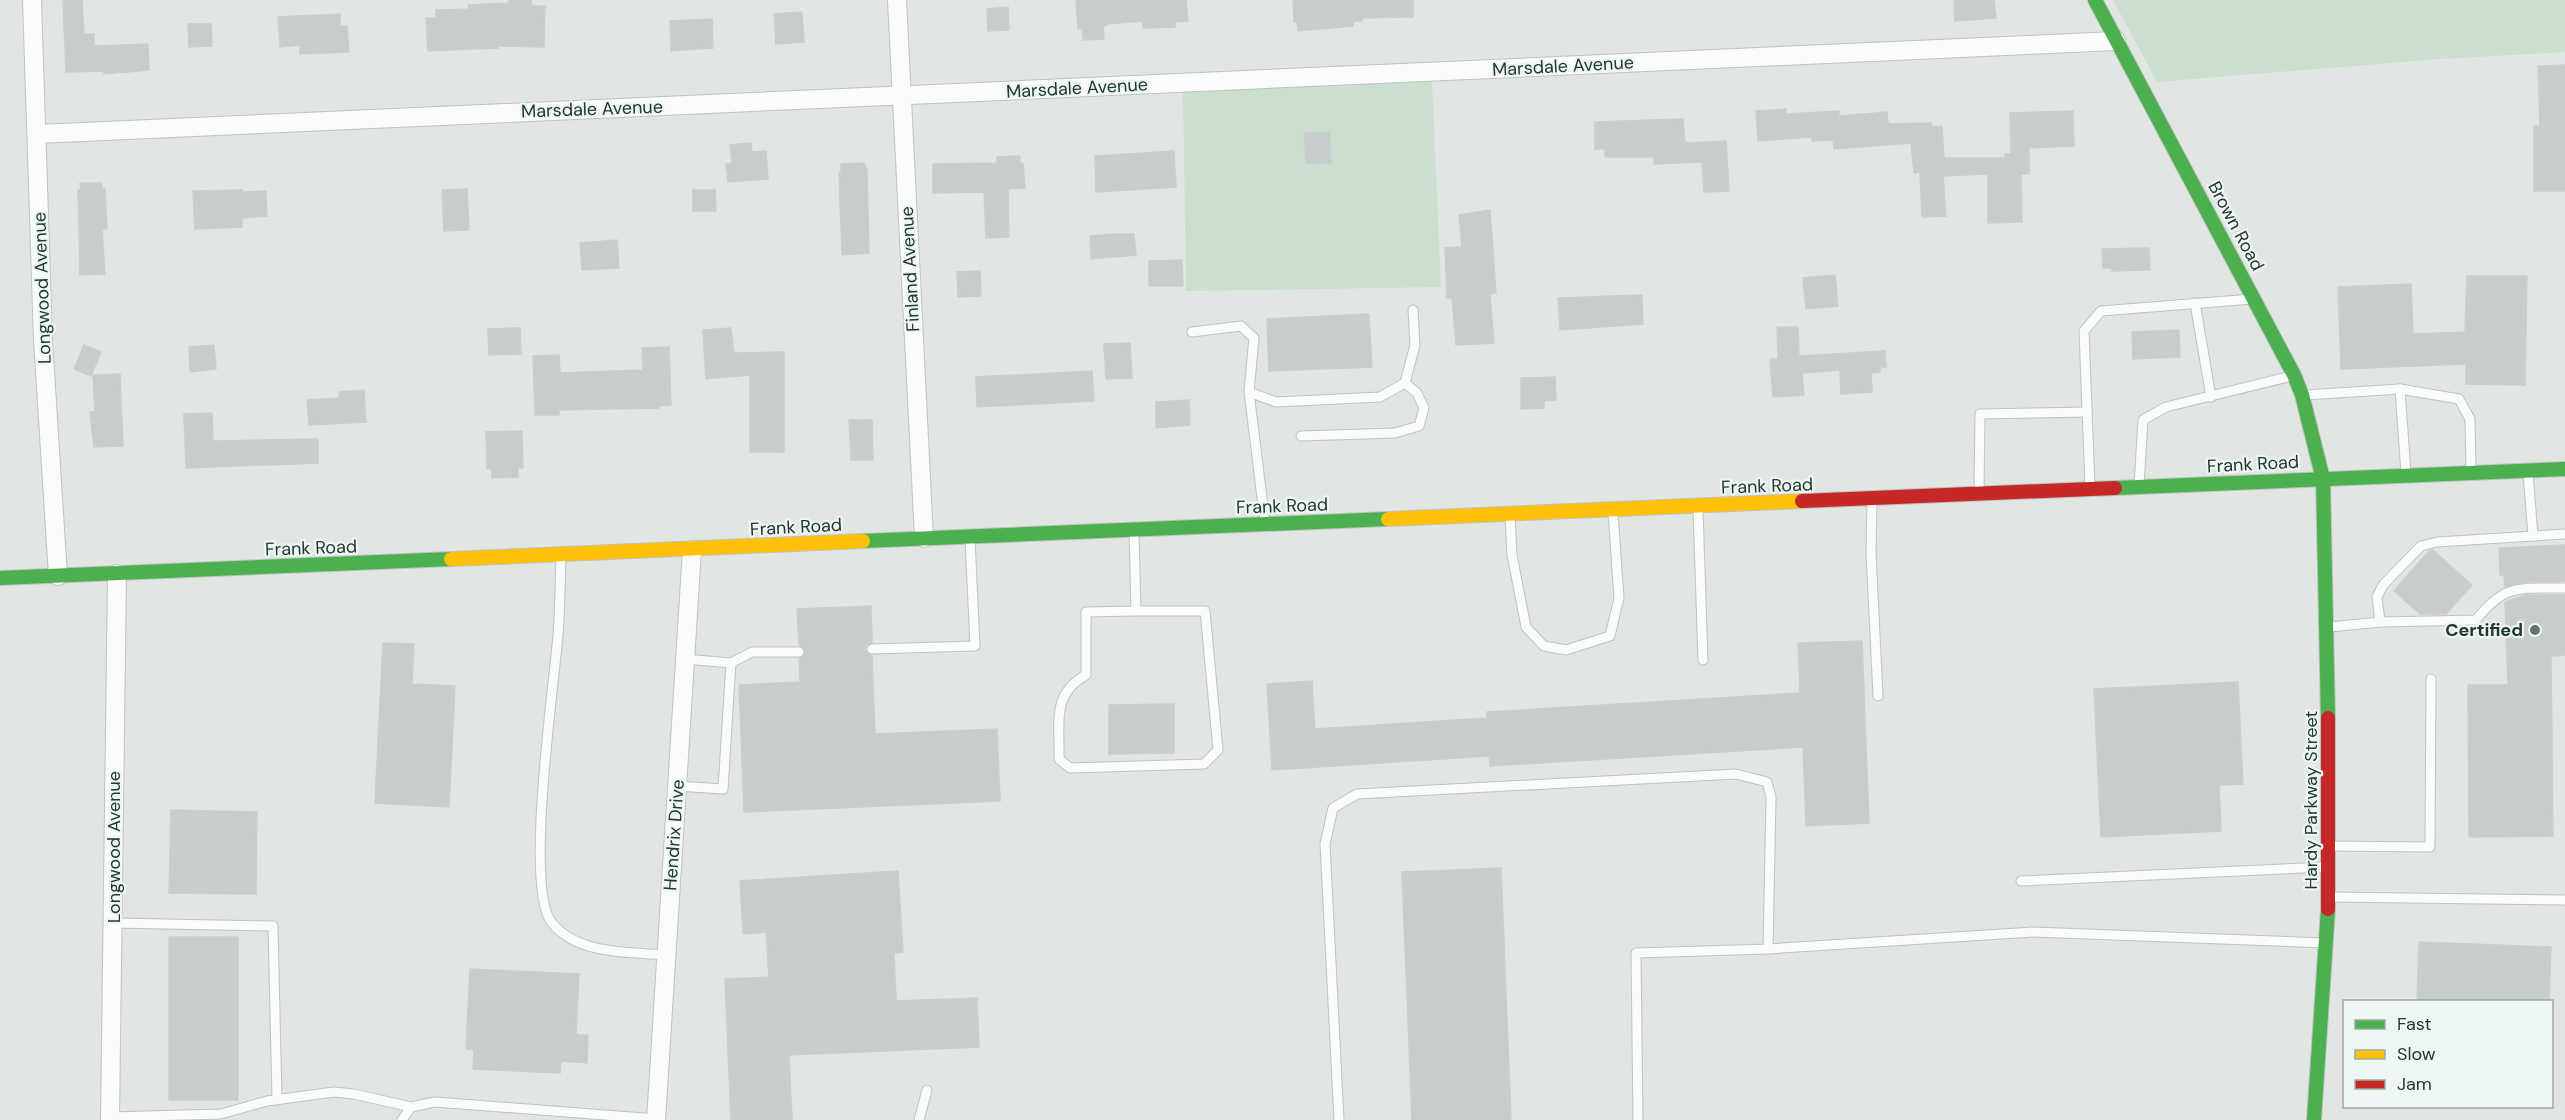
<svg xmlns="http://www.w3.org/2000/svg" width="2565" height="1120" font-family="'DM Sans',sans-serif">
	<rect width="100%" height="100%" fill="#e1e6e3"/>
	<g fill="#cadfce">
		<polygon points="2113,0 2565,0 2565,52 2439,59 2157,82"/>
		<polygon points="1432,81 1441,287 1186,291 1183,92"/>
	</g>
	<g fill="#c7cdca" stroke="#c9cfcc" stroke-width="1.5">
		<polygon points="63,0 82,0 84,34 94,34 94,46 148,44 149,70 104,74 104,71 66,72"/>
		<polygon points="509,0 531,0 532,6 545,6 544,47 498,46 498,48 428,51 426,18 436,18 436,10 469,9 468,5 509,3"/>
		<polygon points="1076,0 1186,0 1188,21 1175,22 1175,27 1143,28 1143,21 1108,24 1103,27 1104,39 1083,40 1082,28 1078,29"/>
		<polygon points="1293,0 1413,0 1413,17 1362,18 1362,21 1353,21 1353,26 1298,31 1297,22 1294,22"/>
		<polygon points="1954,0 1994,0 1996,18 1955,21"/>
		<polygon points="1008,7 1009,30 988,31 987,9"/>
		<polygon points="802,12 804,42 776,44 774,14"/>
		<polygon points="340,14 340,26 347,26 349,52 300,54 300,45 280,47 278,17"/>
		<polygon points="712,19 713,48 671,51 670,21"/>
		<polygon points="188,24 211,24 212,46 189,47"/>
		<polygon points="2565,65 2565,191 2534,191 2534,126 2540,126 2538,66"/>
		<polygon points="1786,109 1786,114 1839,111 1839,116 1887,112 1888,124 1931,123 1932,127 1942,126 1944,158 2005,158 2005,154 2011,154 2010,113 2073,111 2074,146 2029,148 2029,174 2021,174 2022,222 1988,223 1988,174 1943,176 1946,216 1922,217 1920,172 1914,173 1911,143 1834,149 1833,140 1812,141 1812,137 1758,141 1756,111"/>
		<polygon points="1683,119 1685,143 1726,141 1729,191 1704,192 1702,162 1654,164 1654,157 1605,157 1605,149 1595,149 1595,122"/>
		<polygon points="1330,132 1331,163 1306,164 1304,133"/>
		<polygon points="751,143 752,152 766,151 768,179 728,182 726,164 732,163 730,145"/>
		<polygon points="1174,151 1176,187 1096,192 1095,156"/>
		<polygon points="1020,156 1020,164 1023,163 1025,188 1008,189 1009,237 986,238 984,192 933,193 933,164 997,163 997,157"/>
		<polygon points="864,163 867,170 869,253 842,255 839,173 841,172 841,164"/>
		<polygon points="80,183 102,183 102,189 105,189 107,229 102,229 105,274 80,275 78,190 81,190"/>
		<polygon points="467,189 469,230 444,231 442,190"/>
		<polygon points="242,190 243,192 266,191 267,216 242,218 242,227 195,229 193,191"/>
		<polygon points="693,190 715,190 716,211 693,211"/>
		<polygon points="1490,210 1496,293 1492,293 1490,296 1494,343 1456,345 1452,298 1447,298 1445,248 1462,247 1459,215"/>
		<polygon points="1114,234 1134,234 1136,255 1091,259 1090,236"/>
		<polygon points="617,240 619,268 582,270 580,243"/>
		<polygon points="2149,248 2150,270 2112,271 2112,268 2103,268 2102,249"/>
		<polygon points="1182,260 1183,286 1149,286 1149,261"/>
		<polygon points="980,271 981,296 958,297 957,272"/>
		<polygon points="1835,275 1838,306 1806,309 1803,278"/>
		<polygon points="2467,276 2527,276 2525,385 2466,384 2466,364 2341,369 2338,287 2411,284 2413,334 2465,332"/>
		<polygon points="1642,295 1643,324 1560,330 1558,298"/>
		<polygon points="1369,314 1372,367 1269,371 1267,319"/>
		<polygon points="1777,327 1798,327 1799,356 1885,351 1886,367 1880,367 1880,372 1871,373 1872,392 1841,394 1840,370 1802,373 1804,395 1773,397 1770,359 1778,359"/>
		<polygon points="520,328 521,354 489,355 488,329"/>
		<polygon points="731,328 734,353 784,352 784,452 750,452 750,375 706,379 703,330"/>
		<polygon points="2179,330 2180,357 2133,359 2132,332"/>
		<polygon points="1130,343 1132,378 1106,379 1104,344"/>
		<polygon points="84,345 101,352 91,376 74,369"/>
		<polygon points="214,345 216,369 190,372 189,347"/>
		<polygon points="669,347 671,405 659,406 659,408 559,410 559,415 535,415 533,356 559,355 560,373 643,370 642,348"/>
		<polygon points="1092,371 1094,401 977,407 976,377"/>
		<polygon points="120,374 123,446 94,447 90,412 95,412 93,375"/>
		<polygon points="1555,377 1556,400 1544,401 1544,408 1521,409 1521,378"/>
		<polygon points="364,390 366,422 309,425 307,400 339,398 339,392"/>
		<polygon points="1189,400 1190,425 1156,428 1156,402"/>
		<polygon points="212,413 213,441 318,439 318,463 186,468 184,414"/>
		<polygon points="849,420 872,420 873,460 851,460"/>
		<polygon points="522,431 523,468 518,468 518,477 492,478 492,469 487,469 486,432"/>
		<polygon points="2565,545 2565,581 2525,582 2505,587 2504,575 2500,575 2499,548"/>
		<polygon points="2433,550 2472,585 2446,614 2420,614 2394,591 2429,551"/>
		<polygon points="2526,595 2565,595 2565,655 2551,656 2553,836 2469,837 2468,685 2508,685 2505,602"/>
		<polygon points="871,606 872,642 866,645 865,650 872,656 875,734 997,729 1000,801 744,812 739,685 800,682 799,659 806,651 799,645 797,609"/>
		<polygon points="1862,641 1869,823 1806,826 1803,747 1490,766 1489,756 1272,770 1267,684 1312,681 1315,729 1487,718 1487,712 1800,693 1798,643"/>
		<polygon points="383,643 414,644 412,684 455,686 449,807 375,803"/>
		<polygon points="2238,682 2243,784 2219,785 2221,831 2101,837 2094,689"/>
		<polygon points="1174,704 1174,753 1109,754 1109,705"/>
		<polygon points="171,810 257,812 256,894 169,893"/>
		<polygon points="1501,868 1511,1120 1412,1120 1402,872"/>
		<polygon points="898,871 903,952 894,953 896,1001 977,998 979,1047 789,1055 792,1120 731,1120 725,979 769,977 766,932 743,934 740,881"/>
		<rect x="169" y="937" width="69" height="163"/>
		<polygon points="2419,942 2551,947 2549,1002 2417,1002"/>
		<polygon points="470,969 579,974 576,1035 588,1035 587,1063 561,1061 560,1073 473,1069 474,1050 466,1049"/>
	</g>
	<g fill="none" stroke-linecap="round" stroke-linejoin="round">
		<g stroke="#bec3c0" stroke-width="11">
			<g id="lane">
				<polyline points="2195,303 2211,397"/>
				<polyline points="1192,332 1241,326 1254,338 1249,392 1265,522"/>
				<polyline points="2400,389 2406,473"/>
				<polyline points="1249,392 1276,402 1380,397 1405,383 1415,345 1413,310"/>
				<polyline points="2305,395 2400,389 2459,399 2470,419 2471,470"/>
				<polyline points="1301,436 1395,433 1419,426 1424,408 1417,393 1405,383"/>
				<polyline points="2528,473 2533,536"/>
				<polyline points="2139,485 2143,420 2166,407 2292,376"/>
				<polyline points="2090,487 2084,331 2101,311 2252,299"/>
				<polyline points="1979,492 1980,414 2087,412"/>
				<polyline points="1872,502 1871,553 1878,696"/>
				<polyline points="1698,509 1703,660"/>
				<polyline points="1510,517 1512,555 1526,627 1544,646 1566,650 1610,636 1619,598 1613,513"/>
				<path d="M1134,532l2,79 -50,1v63c-35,19 -26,49 -27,84l11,9 134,-4 14,-14 -13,-139h-69"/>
				<path d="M561,557c-1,26 -1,52 -3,78 -4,51 -34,255 -6,288 26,32 77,29 115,32"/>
				<path d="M2380,622l96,-2c30,-38 44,-31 89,-32"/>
				<polyline points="2330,627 2380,622 2377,597 2383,585 2421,546 2437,542 2565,534"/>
				<polyline points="872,649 975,646 970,539"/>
				<polyline points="731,663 752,652 799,652"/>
				<polyline points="677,786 723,789 731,663 685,659"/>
				<polyline points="2329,846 2430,847 2431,679"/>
				<polyline points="2021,881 2326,867"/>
				<polyline points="2331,897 2565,900"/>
				<polyline points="113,923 273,926 277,1100"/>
				<polyline points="110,1117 221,1114 267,1101 334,1092 354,1094 411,1107"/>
				<polyline points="402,1120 411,1107 435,1102 657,1119"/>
				<polyline points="919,1120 927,1090"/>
				<polyline points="1339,1120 1325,844 1333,808 1357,794 1736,774 1767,782 1771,797 1768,949 2033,932 2325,943"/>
				<polyline points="1638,1120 1636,953 1768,949"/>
			</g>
		</g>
		<g stroke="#bec3c0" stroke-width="20">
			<g id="street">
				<polyline points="32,0 43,340 58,576"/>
				<polyline points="897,0 924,538"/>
				<polyline points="38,134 2116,41"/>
				<polyline points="110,1120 117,574"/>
				<polyline points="656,1120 692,550"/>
			</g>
		</g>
		<g stroke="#bcc4c0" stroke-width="16">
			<g id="fast">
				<polyline points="2095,0 2294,375 2302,395 2323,479 2328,718"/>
				<polyline points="2115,488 2565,469"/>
				<polyline points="863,541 1388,519"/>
				<polyline points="0,578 451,559"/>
				<polyline points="2314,1120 2328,909"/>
			</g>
		</g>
		<g stroke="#bcc4c0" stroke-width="16">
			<g id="slow">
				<polyline points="1388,519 1802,501"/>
				<polyline points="451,559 863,541"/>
			</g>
		</g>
		<g stroke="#bcc4c0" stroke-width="16">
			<g id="jam">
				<polyline points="1802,501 2115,488"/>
				<polyline points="2328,718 2328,909"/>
			</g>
		</g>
		<use href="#lane" stroke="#fafbfb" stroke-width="9"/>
		<use href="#street" stroke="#fafbfb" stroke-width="18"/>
		<use href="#fast" stroke="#4caf50" stroke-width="14"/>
		<use href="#slow" stroke="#ffc107" stroke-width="14"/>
		<use href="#jam" stroke="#c62828" stroke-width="14"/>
	</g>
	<circle fill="#64756e" stroke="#eef6f1" stroke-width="2" cx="2535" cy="630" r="6"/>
	<g text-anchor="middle" stroke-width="4.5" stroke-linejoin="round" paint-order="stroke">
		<g font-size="18" fill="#20382f" stroke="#eef6f1">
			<text transform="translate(1563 66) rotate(-3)" y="6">Marsdale Avenue</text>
			<text transform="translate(1077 88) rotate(-3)" y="6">Marsdale Avenue</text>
			<text transform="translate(592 109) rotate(-2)" y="6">Marsdale Avenue</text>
			<text transform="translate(2236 226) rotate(62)" y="6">Brown Road</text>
			<text transform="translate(910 269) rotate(-93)" y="6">Finland Avenue</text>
			<text transform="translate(42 288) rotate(-92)" y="6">Longwood Avenue</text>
			<text transform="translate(2253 464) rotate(-3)" y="6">Frank Road</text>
			<text transform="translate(1767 486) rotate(-2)" y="6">Frank Road</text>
			<text transform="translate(1282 506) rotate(-2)" y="6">Frank Road</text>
			<text transform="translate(796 527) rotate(-3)" y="6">Frank Road</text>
			<text transform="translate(311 548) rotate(-2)" y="6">Frank Road</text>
			<text transform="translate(2311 800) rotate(-90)" y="6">Hardy Parkway Street</text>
			<text transform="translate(674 835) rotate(-86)" y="6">Hendrix Drive</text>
			<text transform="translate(114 847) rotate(-90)" y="6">Longwood Avenue</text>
		</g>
		<g font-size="18" font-weight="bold" fill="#20382f" stroke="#eef6f1" text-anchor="end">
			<text x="2523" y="636">Certified</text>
		</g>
	</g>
	<rect x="2343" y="1000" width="210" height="108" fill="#eef6f1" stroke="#9caaa3" stroke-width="1.5"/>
	<rect x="2355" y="1020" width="30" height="9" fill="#4caf50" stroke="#9caaa3" stroke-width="1.5"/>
	<text x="2397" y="1030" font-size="18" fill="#20382f">Fast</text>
	<rect x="2355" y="1050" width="30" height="9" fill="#ffc107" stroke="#9caaa3" stroke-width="1.5"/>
	<text x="2397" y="1060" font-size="18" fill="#20382f">Slow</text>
	<rect x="2355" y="1080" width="30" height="9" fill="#c62828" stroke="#9caaa3" stroke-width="1.5"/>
	<text x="2397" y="1090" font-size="18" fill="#20382f">Jam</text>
</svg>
